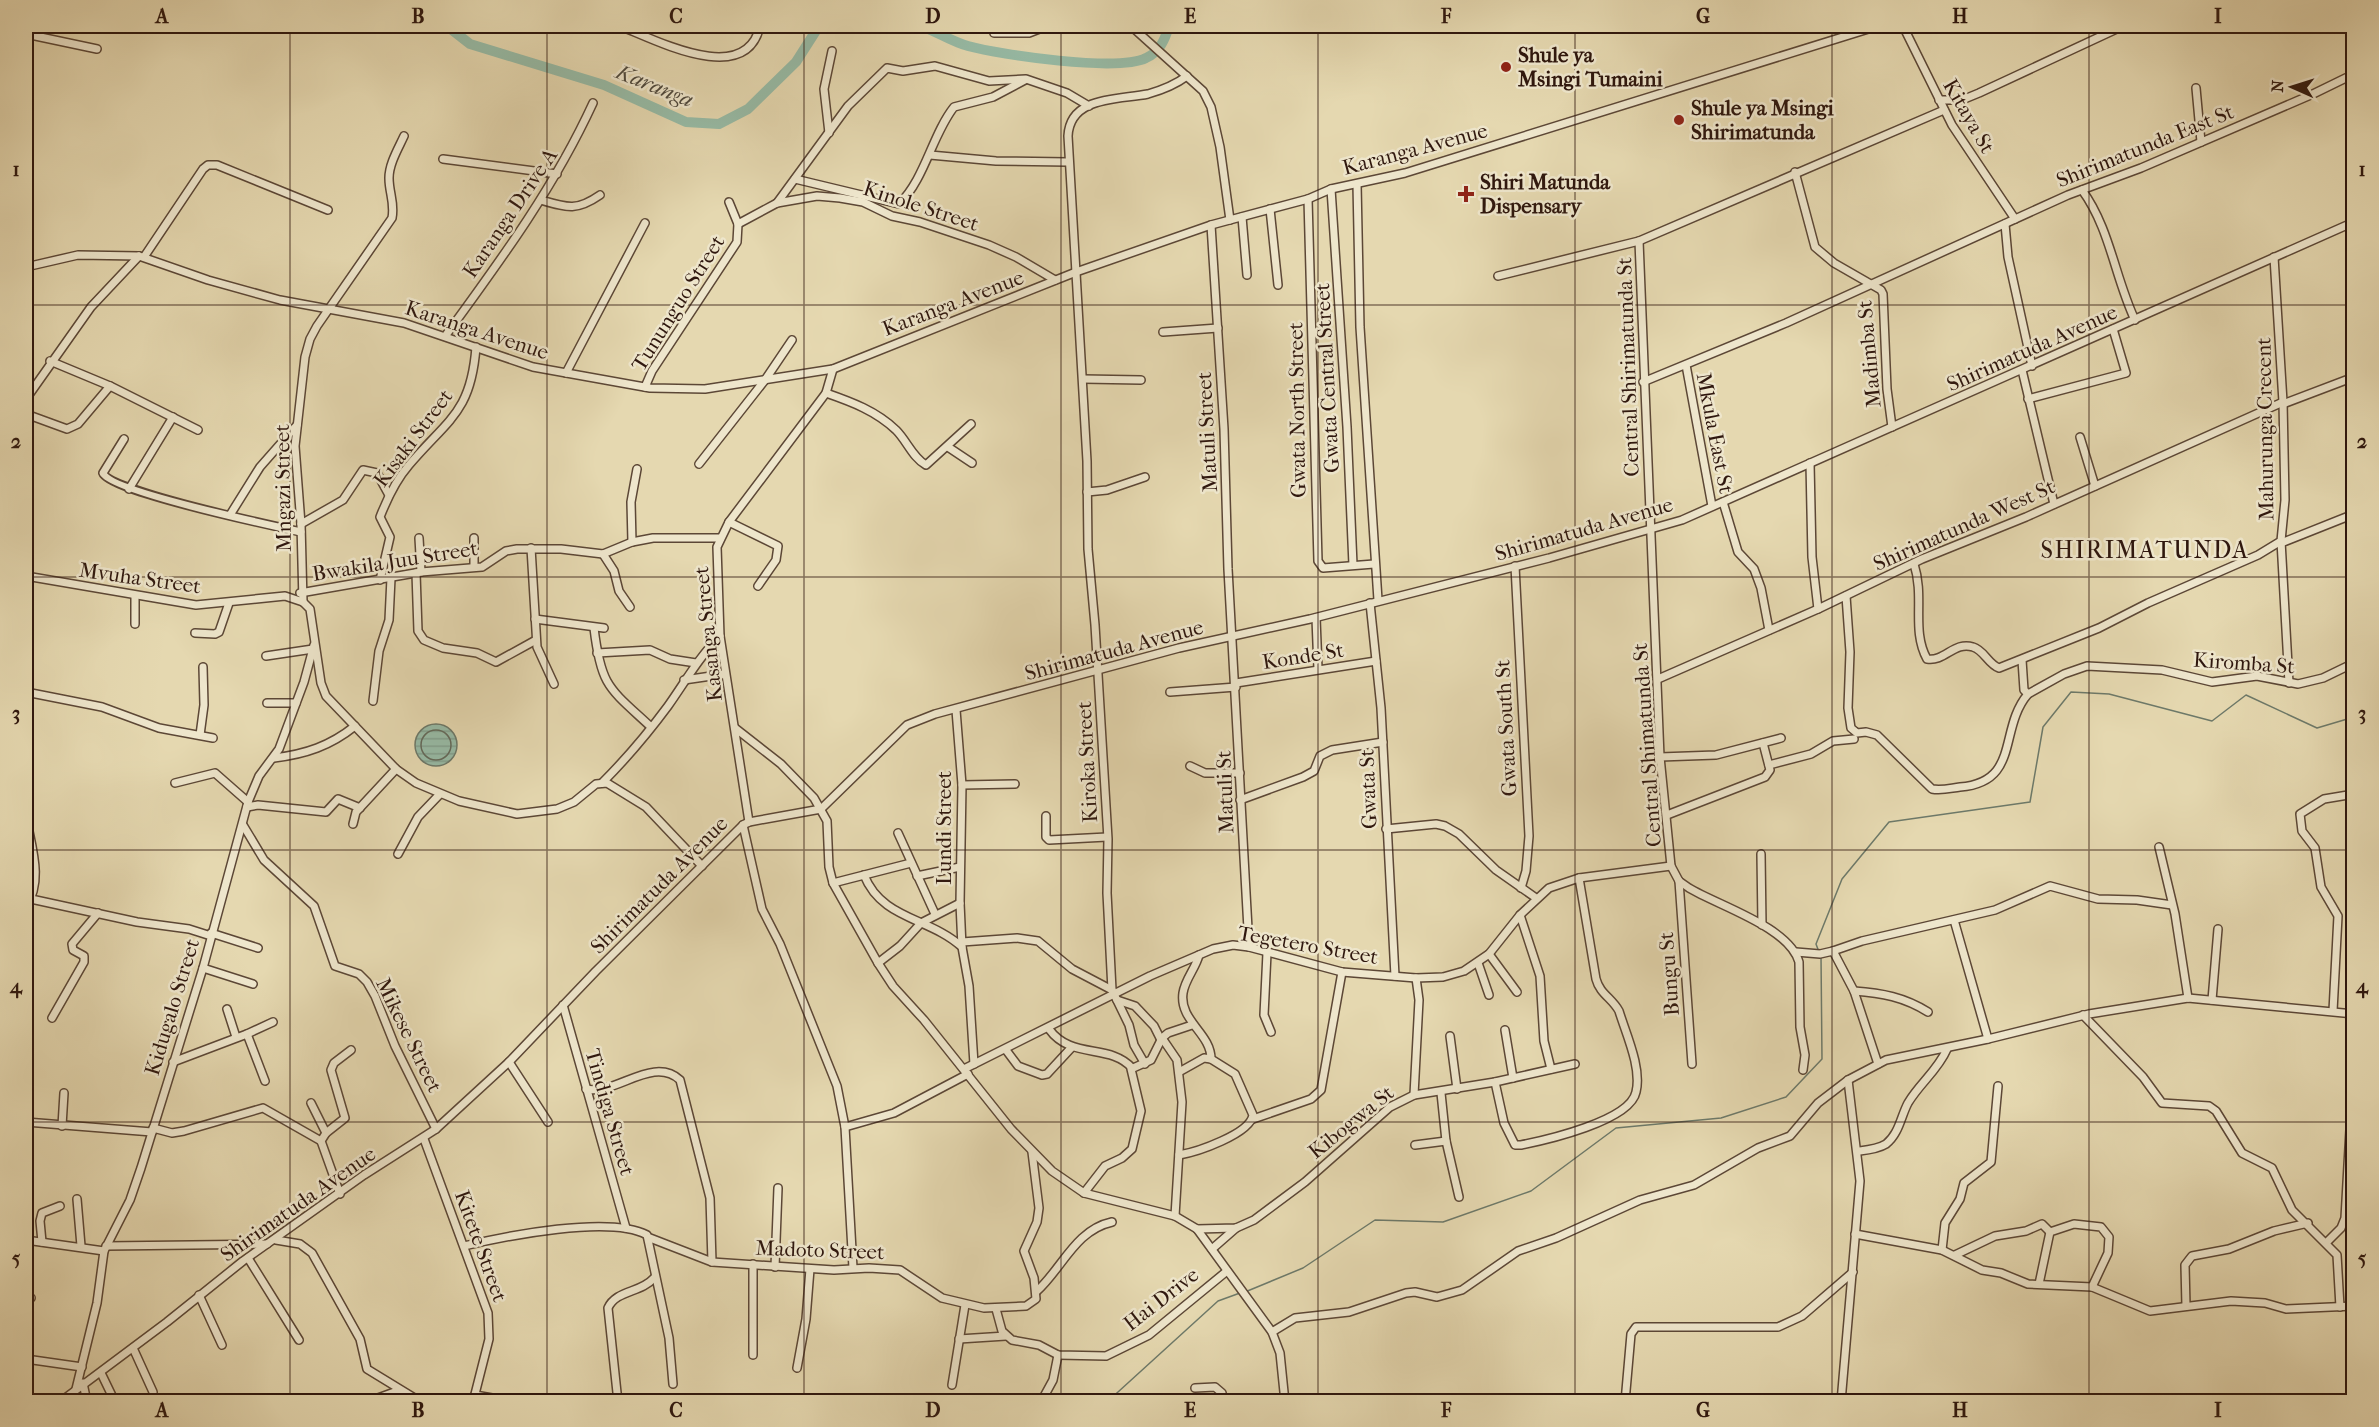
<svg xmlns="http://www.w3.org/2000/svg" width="2379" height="1427" font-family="'IM FELL French Canon',serif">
	<defs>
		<pattern id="water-rules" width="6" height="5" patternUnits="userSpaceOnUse" patternTransform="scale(1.5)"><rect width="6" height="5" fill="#97bba6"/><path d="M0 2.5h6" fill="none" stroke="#82a08e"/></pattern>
	</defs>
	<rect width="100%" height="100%" fill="#e5d8b0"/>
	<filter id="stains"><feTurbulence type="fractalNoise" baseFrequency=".00333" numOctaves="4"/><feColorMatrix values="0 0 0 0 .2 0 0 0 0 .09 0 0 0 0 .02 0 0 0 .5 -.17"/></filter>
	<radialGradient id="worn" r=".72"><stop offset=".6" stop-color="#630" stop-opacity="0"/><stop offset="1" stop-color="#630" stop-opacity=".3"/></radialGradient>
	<circle fill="url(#water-rules)" stroke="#6d7969" stroke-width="1.5" cx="436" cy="745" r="21"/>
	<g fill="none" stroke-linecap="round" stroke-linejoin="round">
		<circle stroke="#63695a" stroke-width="1.5" cx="436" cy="745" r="15"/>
		<g stroke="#6d7969" stroke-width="1.5">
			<polyline points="1819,952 1816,944 1842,879 1889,822 2030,802 2043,727 2071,692 2109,694 2212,721 2246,695 2317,728 2354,717"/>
			<polyline points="1245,1292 1303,1268 1375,1220 1443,1222 1531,1191 1616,1128 1721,1118 1786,1097 1822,1059 1821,956"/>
			<polyline points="1107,1402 1218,1301 1240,1293"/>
		</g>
		<g stroke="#97bba6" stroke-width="10">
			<polyline points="447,26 470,44 604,85 686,122 719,124 748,109 796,62 819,26"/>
			<path d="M922,26c15,6 31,16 46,20 33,9 150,26 178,12 14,-6 19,-19 23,-32"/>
		</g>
		<g stroke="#5c4736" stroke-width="10">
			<g id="minor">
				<path d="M620,26c36,14 126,62 140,0"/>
				<polyline points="1131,26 1203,91 1211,107 1220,147 1230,220"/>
				<polyline points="1903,26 1952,125 2015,219"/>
				<polyline points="994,33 1029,33 1047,26"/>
				<polyline points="26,34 97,49"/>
				<polyline points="2196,88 2201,142"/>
				<polyline points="1939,100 1962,100 1979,93 2123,26"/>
				<polyline points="829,133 824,89 832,51"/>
				<polyline points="930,155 996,161 1068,162"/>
				<polyline points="443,159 557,174"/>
				<polyline points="1795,172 1815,247 1834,263 1881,290 1883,294 1887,389 1892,427"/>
				<path d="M795,179l104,25c26,-25 33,-69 55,-97l39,-10 32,-17"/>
				<polyline points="1357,184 1360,327 1378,600"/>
				<polyline points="1331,189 1347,427 1353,565"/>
				<path d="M2082,190c28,38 33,88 53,130"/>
				<polyline points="1308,199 1318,561 1323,568 1374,564"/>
				<path d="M541,200c27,8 36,11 59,-5"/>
				<polyline points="777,203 848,106 887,68 903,71 935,66 989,81 1026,79 1067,93 1089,106"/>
				<polyline points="1270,209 1278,285"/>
				<polyline points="1242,217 1247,275"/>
				<polyline points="738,224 777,203 817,196 840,198 863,202 892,216 920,222 989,245 1016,257 1055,280"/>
				<polyline points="2005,224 2008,257 2032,366"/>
				<polyline points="1211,225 1224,429 1228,569 1249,947"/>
				<path d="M1639,241l21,516 11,109 8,15 10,7c30,18 100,39 110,74l1,65 5,28 -2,15"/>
				<polyline points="144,257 203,169 208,165 217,165 328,210"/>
				<polyline points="26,267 78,255 139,256 208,280 280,300 404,323 533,367 650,388 705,389 833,369 1076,272 1211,225 1308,199 1331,189 1405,173 1878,26"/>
				<polyline points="1498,276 1639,241 1944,110"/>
				<polyline points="1163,332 1218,328"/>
				<path d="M446,335c54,-74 108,-147 147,-232"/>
				<polyline points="50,361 110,386 198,430"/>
				<polyline points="1686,365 1712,506"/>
				<polyline points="2022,370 2054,504"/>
				<polyline points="566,373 645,223"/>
				<polyline points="1083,379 1141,380"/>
				<polyline points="1643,382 1786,323 2068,195 2141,168 2313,94 2354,74"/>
				<polyline points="645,387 652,371 737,242 738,224 729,202"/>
				<path d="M826,393c26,9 50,18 70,37 11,11 17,28 30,35l45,-41"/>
				<polyline points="26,399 91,307 139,256"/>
				<polyline points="2028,399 2126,373 2113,329"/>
				<polyline points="2283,404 2354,377"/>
				<polyline points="26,414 67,429 78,424 110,386"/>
				<polyline points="2080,437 2095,486"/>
				<path d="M124,439l-21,34c6,18 171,53 198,59"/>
				<polyline points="948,447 972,463"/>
				<polyline points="1810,463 1812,557 1818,609"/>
				<polyline points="699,464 765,380 792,340"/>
				<polyline points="129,489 173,417"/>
				<polyline points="1087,492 1107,490 1145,477"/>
				<polyline points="1723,502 1738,552 1754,569 1761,588 1769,630"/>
				<polyline points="230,515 260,467 297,425"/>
				<polyline points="729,522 778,546 776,560 758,586"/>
				<polyline points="301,524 343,500 363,470 377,473 389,495"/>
				<polyline points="419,538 421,572"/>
				<polyline points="2281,541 2289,683"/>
				<polyline points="632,542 631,502 637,469"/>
				<polyline points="2281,543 2354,514"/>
				<polyline points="531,548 537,647 554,684"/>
				<polyline points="603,554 614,571 619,591 630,607"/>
				<path d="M1914,564c11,34 -3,66 13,95 18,3 27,-18 46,-12 11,3 15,17 26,21l100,-40 49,-25 110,-48 23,-14 4,-41 -2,-98 -9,-145"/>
				<polyline points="1515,566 1529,836 1526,871 1521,888"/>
				<polyline points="474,567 474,538"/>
				<polyline points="416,573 418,631 424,640 443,648 477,653 496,662 536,640"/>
				<polyline points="26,576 196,605 285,596 303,602 310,609 321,683 326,696 396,769 416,783 459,801 517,814 557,809 574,802 596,784 607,783 646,807 702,866"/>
				<path d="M380,580l10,-43 -10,-20c7,-18 16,-37 29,-52 39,-46 62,-52 67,-118"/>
				<polyline points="300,593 421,572 482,567 506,551 517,549 561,549 603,554 632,542 653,538 719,538"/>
				<polyline points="135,596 135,624"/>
				<path d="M1846,596l4,56 -2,56 3,20 6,5 9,-1 11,3 55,54c10,2 19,-1 28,-2 61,-5 38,-58 68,-93"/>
				<path d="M303,602l-2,-78 -6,-78 10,-89 5,-18 7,-13 75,-108c3,-15 -3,-25 -3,-40 0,-14 9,-29 15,-42"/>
				<polyline points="1370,603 1381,708 1395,976"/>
				<polyline points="1316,618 1318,669"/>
				<polyline points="535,619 604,628"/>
				<path d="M594,628c7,59 15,60 57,99"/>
				<polyline points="195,633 215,634 219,632 229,603"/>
				<polyline points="597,653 650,650 670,659 696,663"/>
				<polyline points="266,656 313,649"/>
				<polyline points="2022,660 2024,690 2028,694 2064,674 2087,666 2162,670 2212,682 2257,676 2298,684 2323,678 2354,663"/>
				<polyline points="1658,679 1818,609 1922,559 2026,517 2283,402"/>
				<polyline points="684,680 725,674"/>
				<polyline points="1236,683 1376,661"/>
				<polyline points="26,692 102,707 159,728 213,738"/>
				<polyline points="1170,692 1236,687"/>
				<polyline points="373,701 379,651 389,620 391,578"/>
				<polyline points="267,703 296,703"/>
				<polyline points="956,710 962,785 960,903 962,947"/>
				<polyline points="735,728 781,764 814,798 827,821 829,867 833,883 878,963 893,986 924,1020 1011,1129 1052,1171 1084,1193 1175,1216 1197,1229 1272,1332 1280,1353 1285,1402"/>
				<polyline points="200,735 204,705 203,667"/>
				<polyline points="1660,757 1716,755 1781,738"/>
				<path d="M274,758c32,-4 56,-12 81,-32"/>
				<polyline points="1769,765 1811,754 1833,741 1854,739"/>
				<polyline points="1190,766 1205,773 1240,773"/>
				<polyline points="175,783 215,773 248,802"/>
				<path d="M602,783c24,-24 46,-50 66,-77 17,-24 31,-49 52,-70"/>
				<polyline points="962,785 1015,784"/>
				<polyline points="1240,800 1303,777 1314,771 1320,756 1332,750 1383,742"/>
				<polyline points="247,807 258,805 326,812 338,799 360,808"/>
				<polyline points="1667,815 1765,777 1770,770 1763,743"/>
				<path d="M26,816c5,30 18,64 0,91"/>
				<polyline points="1046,816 1046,837 1049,840 1107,837"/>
				<polyline points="749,822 720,636 717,547 729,522 826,393 833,369"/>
				<polyline points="353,824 356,812 396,769"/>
				<polyline points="243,825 264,860 314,906 335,966 359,974 367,982 375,996 395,1046 436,1129"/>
				<polyline points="743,825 762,909 780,944 837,1086 845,1127 853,1268"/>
				<polyline points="1386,829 1436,824 1445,826 1459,834 1496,870 1536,898"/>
				<polyline points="898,833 935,914"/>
				<polyline points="2159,847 2175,914 2188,998"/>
				<polyline points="398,854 418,817 439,795"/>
				<polyline points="1761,854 1762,925"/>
				<path d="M864,875c18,45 65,42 98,72l7,39 5,78"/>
				<polyline points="917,876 960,867"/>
				<polyline points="1679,881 1692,1064"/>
				<polyline points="833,883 911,863"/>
				<polyline points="31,899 137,922 189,929 211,936"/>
				<polyline points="1520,915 1540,976 1544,1041 1551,1069"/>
				<polyline points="1954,920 1988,1039"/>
				<polyline points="211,933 258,948"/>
				<polyline points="962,942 1017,938 1038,941 1072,969 1112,990"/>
				<polyline points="1833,951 1854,991 1878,1064"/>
				<polyline points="1796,952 1820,954 1833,951 1862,941 1995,910 2050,886 2098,899 2137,900 2172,905"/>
				<polyline points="1267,953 1264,1015 1271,1032"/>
				<polyline points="1489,954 1517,992"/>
				<path d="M1199,955c-3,13 -14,24 -16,38 -4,28 28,40 28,66"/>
				<polyline points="878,963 900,946 921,923 960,903"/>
				<polyline points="1478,963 1489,995"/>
				<polyline points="203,968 253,984"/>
				<path d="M1854,991c28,2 50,6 74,21"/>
				<polyline points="1117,1000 1135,1006 1154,1026 1161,1040"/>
				<polyline points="2212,1000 2218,929"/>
				<polyline points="563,1005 626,1228"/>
				<polyline points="227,1009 236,1037"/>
				<polyline points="2333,1011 2338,916 2321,887 2315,848 2302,831 2300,814 2324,799 2354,794"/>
				<polyline points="2083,1015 2143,1077 2162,1103 2209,1106 2216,1111 2242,1153 2272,1168 2292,1210 2337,1255 2340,1307"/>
				<polyline points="52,1018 84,962 84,956 73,950 72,944 98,913"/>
				<path d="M1049,1029c22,31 61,14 83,39"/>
				<polyline points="1505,1030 1513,1078"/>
				<polyline points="247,1034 273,1022"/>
				<polyline points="1450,1036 1457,1089"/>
				<polyline points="1162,1038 1177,1060 1182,1102 1175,1216"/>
				<polyline points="1006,1050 1018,1066 1042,1075 1047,1074 1072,1047"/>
				<polyline points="173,1062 247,1034 265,1081"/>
				<polyline points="509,1062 548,1122"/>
				<path d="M1145,1064l-11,-19 -5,-20 -17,-35 -5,-97 1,-54 -13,-214 -7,-76 -1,-88 -19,-325c2,-40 50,-36 80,-42 14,-4 27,-9 39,-18"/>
				<polyline points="964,1069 1150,976 1213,949 1233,945 1249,947 1342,972 1416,978 1443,977 1464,971 1489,954 1520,915 1549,888 1579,878 1671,866"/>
				<path d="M1179,1072l25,-14 7,1 24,15 18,41c-3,19 -56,37 -74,40"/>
				<path d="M1495,1082l9,41 11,22h6c25,-5 109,-24 115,-53 6,-24 -10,-58 -17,-81 -7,-13 -19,-17 -23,-32l-17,-101"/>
				<path d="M586,1089c29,7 67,-34 94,-9l30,118 2,64"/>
				<polyline points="1441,1093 1446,1141 1459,1197"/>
				<polyline points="1414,1095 1419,1000 1416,978"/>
				<polyline points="311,1103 326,1133"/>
				<polyline points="1253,1119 1311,1099 1321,1090 1342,972"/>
				<polyline points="26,1122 152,1132"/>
				<polyline points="62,1126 64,1093"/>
				<polyline points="845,1127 894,1113 968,1074"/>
				<polyline points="153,1128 172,1133 184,1131 263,1108 321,1141"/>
				<polyline points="424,1139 488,1313 489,1339 473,1402"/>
				<polyline points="1415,1145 1446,1141"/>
				<path d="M1859,1151c9,-1 19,-2 27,-7 13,-10 15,-28 22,-41 12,-20 30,-33 39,-54"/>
				<polyline points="1084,1193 1105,1166 1122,1158 1132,1149 1141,1111 1131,1069 1151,1060 1162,1038 1168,1033 1192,1025"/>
				<polyline points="340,1194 321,1141 326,1133 345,1118 331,1070 334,1063 351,1050"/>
				<polyline points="77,1199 81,1246"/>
				<polyline points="1197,1229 1236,1228 1254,1220 1305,1182 1390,1107 1414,1095 1495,1082 1575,1064"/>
				<polyline points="1855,1234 1942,1250 1982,1270 2001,1273 2028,1284 2092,1287 2150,1311 2231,1301 2265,1303 2286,1309 2354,1306"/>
				<polyline points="650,1238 712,1262 834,1270 869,1268 900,1270 942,1298 984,1308 1026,1306 1036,1299 1034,1278 1024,1251 1037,1222 1039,1208 1032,1152"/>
				<polyline points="26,1240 104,1251"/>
				<polyline points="276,1240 300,1244 312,1253 360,1339 367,1369 421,1402"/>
				<polyline points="42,1242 40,1221 42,1213 60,1206"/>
				<polyline points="2326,1243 2341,1228 2345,1218 2354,1059"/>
				<polyline points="106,1246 267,1244"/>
				<path d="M464,1246c42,-10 146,-31 183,-11l22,103 4,46"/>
				<polyline points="1212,1249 1236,1228"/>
				<polyline points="1942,1250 1945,1223 1960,1199 1964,1183 1991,1162 1998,1086"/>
				<polyline points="1955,1255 1995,1236 2026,1231 2042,1224 2050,1232"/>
				<polyline points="248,1258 299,1340"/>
				<polyline points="775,1267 778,1188"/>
				<polyline points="2039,1284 2050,1232 2074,1224 2101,1227 2109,1237 2108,1253 2092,1287"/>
				<path d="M1036,1292c26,-23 39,-62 76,-70"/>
				<polyline points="199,1295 222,1345"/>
				<polyline points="26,1297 31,1298"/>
				<polyline points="2186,1306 2185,1265 2192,1256 2229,1249 2274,1231 2308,1223"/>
				<polyline points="996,1309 1002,1331 1012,1340 1039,1345 1058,1355 1106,1356 1149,1335 1227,1271"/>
				<polyline points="1272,1332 1295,1318 1349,1312 1406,1293 1415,1292 1437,1297 1462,1290 1518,1251 1556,1238 1640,1200 1694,1185 1758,1148 1790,1136 1818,1103 1848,1080 1886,1060 1988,1039 2089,1014 2188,998 2354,1014"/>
				<polyline points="959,1339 1006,1336"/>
				<polyline points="133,1348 153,1392"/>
				<polyline points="753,1355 753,1264"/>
				<polyline points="26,1359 82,1367"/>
				<polyline points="797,1368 806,1319 810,1269"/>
				<polyline points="101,1373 115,1402"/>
				<polyline points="83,1383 87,1402"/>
				<polyline points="952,1385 965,1305"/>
				<polyline points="1195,1388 1215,1387 1222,1393 1224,1402"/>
				<polyline points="76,1389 97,1303 104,1251 130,1200 141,1168 203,968 248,802 259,776 279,749 304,682 314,645"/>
				<polyline points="475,1395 516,1402"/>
				<polyline points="60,1402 167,1322 243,1261 364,1175 436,1129 509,1062 596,971 743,825 749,822 821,809 907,725 935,714 1179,648 1310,619 1549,558 1682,520 2354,222"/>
				<polyline points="367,1402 400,1390"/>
				<path d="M618,1402l-10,-94c8,-18 33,-15 46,-30"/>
				<polyline points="1041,1402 1053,1380 1058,1355"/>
				<polyline points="1625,1402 1631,1334 1636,1327 1778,1327 1802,1316 1853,1272"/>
				<polyline points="1841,1402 1860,1181 1848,1080"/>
			</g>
		</g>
		<use href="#minor" stroke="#eee6cc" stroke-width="7"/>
	</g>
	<path fill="none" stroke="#2f170e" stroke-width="1.5" stroke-opacity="0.55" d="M290,26v1376M547,26v1376M804,26v1376M1061,26v1376M1318,26v1376M1575,26v1376M1832,26v1376M2089,26v1376M26,305h2328M26,577h2328M26,850h2328M26,1122h2328"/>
	<g fill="#8f2418" stroke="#eee6cc" stroke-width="2">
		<circle cx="1506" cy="67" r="6"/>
		<circle cx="1679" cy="120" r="6"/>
		<path d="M1463 185h6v6h6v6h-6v6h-6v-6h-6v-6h6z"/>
	</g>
	<g text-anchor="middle" stroke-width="5" stroke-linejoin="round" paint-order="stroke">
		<g font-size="21" font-weight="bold" fill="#2f170e" stroke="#eee6cc" text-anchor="start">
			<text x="1518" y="62">Shule ya<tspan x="1518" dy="24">Msingi Tumaini</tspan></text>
			<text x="1691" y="115">Shule ya Msingi<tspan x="1691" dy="24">Shirimatunda</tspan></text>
			<text x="1480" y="189">Shiri Matunda<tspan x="1480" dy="24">Dispensary</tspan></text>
		</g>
		<g font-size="21" fill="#2f170e" stroke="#eee6cc">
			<text transform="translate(1969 116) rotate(60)" y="7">Kitaya St</text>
			<text transform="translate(2145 146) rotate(-22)" y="7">Shirimatunda East St</text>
			<text transform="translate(1415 149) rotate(-15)" y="7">Karanga Avenue</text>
			<text transform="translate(921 206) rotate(18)" y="7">Kinole Street</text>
			<text transform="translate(510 213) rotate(-56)" y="7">Karanga Drive A</text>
			<text transform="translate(678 303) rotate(-58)" y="7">Tununguo Street</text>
			<text transform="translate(953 303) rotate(-21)" y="7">Karanga Avenue</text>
			<text transform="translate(477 330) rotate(18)" y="7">Karanga Avenue</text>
			<text transform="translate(2032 348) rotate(-24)" y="7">Shirimatuda Avenue</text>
			<text transform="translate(1869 354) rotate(-95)" y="7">Madimba St</text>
			<text transform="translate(1628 367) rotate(-92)" y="7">Central Shirimatunda St</text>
			<text transform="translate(1327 378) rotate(-93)" y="7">Gwata Central Street</text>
			<text transform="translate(1297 410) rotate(-91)" y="7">Gwata North Street</text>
			<text transform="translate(2265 429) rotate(-91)" y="7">Mahurunga Crecent</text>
			<text transform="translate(1207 432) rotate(-93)" y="7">Matuli Street</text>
			<text transform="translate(1715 433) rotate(79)" y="7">Mkula East St</text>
			<text transform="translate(413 438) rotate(-53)" y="7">Kisaki Street</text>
			<text transform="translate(283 488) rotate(-91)" y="7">Mngazi Street</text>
			<text transform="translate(1964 525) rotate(-24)" y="7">Shirimatunda West St</text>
			<text transform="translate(1584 529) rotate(-16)" y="7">Shirimatuda Avenue</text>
			<text transform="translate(395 561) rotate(-9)" y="7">Bwakila Juu Street</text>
			<text transform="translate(140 578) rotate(8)" y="7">Mvuha Street</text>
			<text transform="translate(708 634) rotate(-96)" y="7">Kasanga Street</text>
			<text transform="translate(1114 650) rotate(-15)" y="7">Shirimatuda Avenue</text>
			<text transform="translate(1303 656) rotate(-9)" y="7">Konde St</text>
			<text transform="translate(2244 663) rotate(4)" y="7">Kiromba St</text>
			<text transform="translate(1506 728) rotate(-93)" y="7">Gwata South St</text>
			<text transform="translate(1647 745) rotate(-94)" y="7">Central Shimatunda St</text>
			<text transform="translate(1087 762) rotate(-93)" y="7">Kiroka Street</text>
			<text transform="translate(1368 789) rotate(-92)" y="7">Gwata St</text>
			<text transform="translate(1225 792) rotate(-92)" y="7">Matuli St</text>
			<text transform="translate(944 828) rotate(-90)" y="7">Lundi Street</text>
			<text transform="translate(659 885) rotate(-45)" y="7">Shirimatuda Avenue</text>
			<text transform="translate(1308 945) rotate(10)" y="7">Tegetero Street</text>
			<text transform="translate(1669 974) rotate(-94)" y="7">Bungu St</text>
			<text transform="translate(172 1007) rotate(-73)" y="7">Kidugalo Street</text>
			<text transform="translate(409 1035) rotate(64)" y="7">Mikese Street</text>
			<text transform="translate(610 1112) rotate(74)" y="7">Tindiga Street</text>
			<text transform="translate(1351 1122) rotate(-39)" y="7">Kibogwa St</text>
			<text transform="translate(298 1204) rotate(-35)" y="7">Shirimatuda Avenue</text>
			<text transform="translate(481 1246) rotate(70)" y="7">Kitete Street</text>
			<text transform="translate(820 1250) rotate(2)" y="7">Madoto Street</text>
			<text transform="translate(1161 1299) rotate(-38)" y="7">Hai Drive</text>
		</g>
		<g font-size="22" font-style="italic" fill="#4e483c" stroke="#eee6cc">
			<text transform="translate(655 85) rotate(22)" y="8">Karanga</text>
		</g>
		<g font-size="24" letter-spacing="1.5" fill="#2f170e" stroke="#eee6cc">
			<text x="2145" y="558">SHIRIMATUNDA</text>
		</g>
	</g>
	<rect width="2379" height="1427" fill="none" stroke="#e5d8b0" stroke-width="66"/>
	<g transform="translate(2292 87) rotate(273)" stroke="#eee6cc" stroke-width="4.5" paint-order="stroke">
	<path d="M0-4.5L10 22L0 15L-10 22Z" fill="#2f170e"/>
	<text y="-9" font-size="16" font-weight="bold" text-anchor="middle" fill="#2f170e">N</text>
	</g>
	<rect x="33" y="33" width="2313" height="1361" fill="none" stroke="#2f170e" stroke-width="2"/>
	<g font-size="20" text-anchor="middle" font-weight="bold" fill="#2f170e">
		<text x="162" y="23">A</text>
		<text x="418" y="23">B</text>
		<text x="676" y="23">C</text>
		<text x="933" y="23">D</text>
		<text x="1190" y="23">E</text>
		<text x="1446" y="23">F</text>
		<text x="1703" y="23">G</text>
		<text x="1960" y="23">H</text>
		<text x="2218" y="23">I</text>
		<text x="16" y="176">1</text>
		<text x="2362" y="176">1</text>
		<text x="16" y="448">2</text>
		<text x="2362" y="448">2</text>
		<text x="16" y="720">3</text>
		<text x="2362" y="720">3</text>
		<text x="16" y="993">4</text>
		<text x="2362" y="993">4</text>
		<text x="16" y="1265">5</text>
		<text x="2362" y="1265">5</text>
		<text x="162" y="1417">A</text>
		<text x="418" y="1417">B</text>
		<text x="676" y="1417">C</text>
		<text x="933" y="1417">D</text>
		<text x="1190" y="1417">E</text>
		<text x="1446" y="1417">F</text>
		<text x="1703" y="1417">G</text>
		<text x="1960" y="1417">H</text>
		<text x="2218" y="1417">I</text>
	</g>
	<rect width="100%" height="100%" filter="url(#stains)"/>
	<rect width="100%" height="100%" fill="url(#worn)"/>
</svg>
